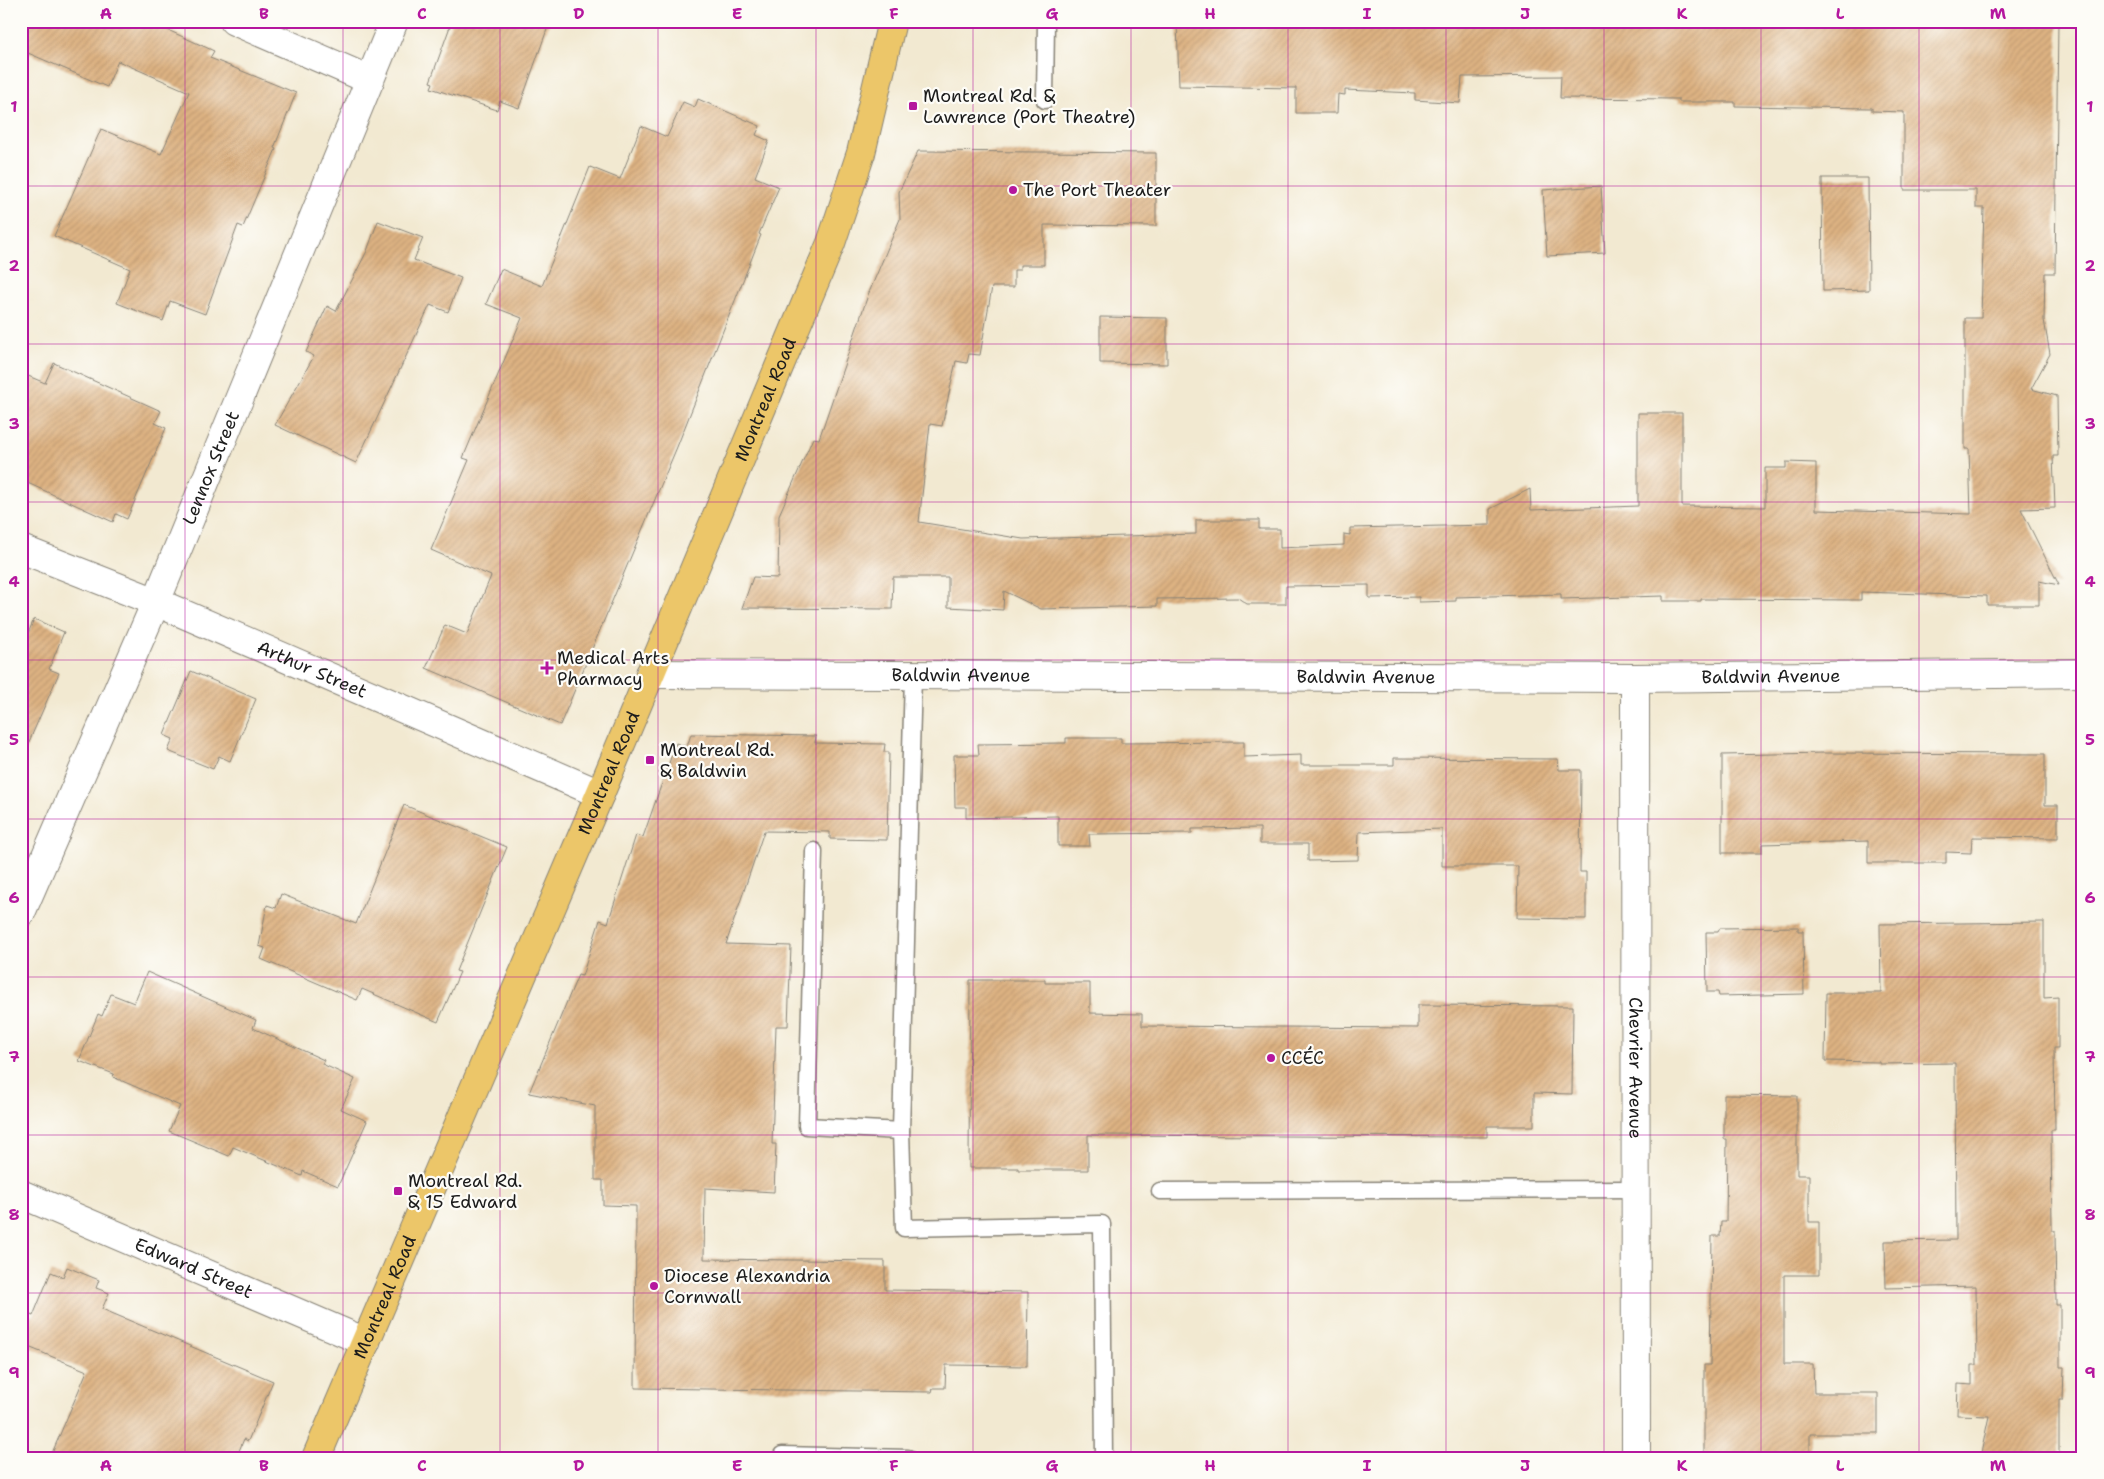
<svg xmlns="http://www.w3.org/2000/svg" width="2104" height="1479" font-family="'Shantell Sans',sans-serif">
	<defs>
		<pattern id="building-hatch" width="6" height="6" patternUnits="userSpaceOnUse" patternTransform="scale(1.25)"><rect width="6" height="6" fill="#ddb282"/><path d="M-1 1l2-2M0 6l6-6M5 7l2-2" fill="none" stroke="#bd9870"/></pattern>
	</defs>
	<rect width="100%" height="100%" fill="#fdfcf7"/>
	<filter id="ink" filterUnits="userSpaceOnUse"><feTurbulence type="fractalNoise" baseFrequency=".02" numOctaves="2"/><feDisplacementMap in="SourceGraphic" scale="10" xChannelSelector="R" yChannelSelector="G"/><feConvolveMatrix kernelMatrix="1 2 1 2 8 2 1 2 1" color-interpolation-filters="sRGB"/></filter>
	<filter id="wash" filterUnits="userSpaceOnUse"><feTurbulence type="fractalNoise" baseFrequency=".0096" numOctaves="4" result="noise"/><feDisplacementMap in="SourceGraphic" scale="20" xChannelSelector="R" yChannelSelector="G"/><feGaussianBlur stdDeviation="1.12" result="paint"/><feColorMatrix in="noise" values="0 0 0 0 0 0 0 0 0 0 0 0 0 0 0 0 0 1.4 0 .05"/><feComposite in="paint" operator="in"/></filter>
	<g filter="url(#wash)">
		<rect width="100%" height="100%" fill="#f2e9d1"/>
		<g id="blocks">
			<g fill="url(#building-hatch)">
				<polygon points="21,21 148,21 214,51 210,58 296,93 274,148 276,149 243,227 238,225 205,314 170,301 163,321 117,303 130,269 54,236 101,129 161,154 189,92 118,61 107,87 21,50"/>
				<polygon points="452,21 550,21 519,108 500,101 497,110 431,88 433,83 430,82"/>
				<polygon points="1177,21 2058,21 2055,273 2045,273 2044,320 2050,354 2031,389 2057,396 2058,456 2053,456 2055,508 2021,509 2059,585 2039,581 2039,605 1987,605 1987,596 1861,592 1861,600 1701,599 1701,601 1663,601 1663,596 1561,599 1561,594 1456,597 1456,601 1419,602 1419,597 1369,598 1369,585 1286,586 1286,604 1247,604 1238,598 1157,599 1157,606 1041,609 1004,591 1003,610 948,607 948,577 893,577 892,609 742,608 753,577 778,578 779,515 813,438 819,439 868,295 900,219 899,192 918,151 1156,153 1156,226 1044,225 1044,265 1020,265 1020,270 1014,270 1014,287 992,287 980,355 969,354 967,363 956,361 942,426 930,424 919,522 1023,539 1196,534 1196,520 1259,520 1259,529 1280,529 1280,548 1344,545 1344,534 1350,535 1350,528 1490,525 1490,509 1530,489 1531,510 1638,506 1638,413 1682,413 1682,506 1765,507 1765,468 1786,468 1786,462 1816,463 1816,510 1971,514 1969,449 1965,449 1965,318 1981,318 1984,208 1976,208 1976,190 1904,190 1904,112 1872,111 1872,108 1735,106 1735,102 1679,102 1679,99 1560,98 1561,76 1462,77 1460,103 1415,100 1415,93 1345,90 1345,95 1338,94 1337,113 1296,113 1296,88 1179,86"/>
				<polygon points="698,99 760,126 756,135 769,141 755,177 779,187 759,234 761,235 677,447 560,725 426,668 445,625 467,634 491,576 431,550 469,460 463,458 522,318 486,304 501,269 542,286 590,167 620,179 641,126 667,137 683,102 695,107"/>
				<polygon points="1822,178 1868,178 1869,290 1823,291"/>
				<polygon points="1601,186 1605,253 1547,256 1543,190"/>
				<polygon points="378,221 423,238 414,260 461,278 448,312 430,305 356,463 275,425 314,356 306,352 327,306 336,311 367,251"/>
				<polygon points="1100,317 1167,318 1167,364 1100,363"/>
				<polygon points="54,363 161,411 155,423 166,428 127,519 116,514 113,522 21,480 21,373 45,383"/>
				<polygon points="34,619 64,632 49,669 59,673 21,760 21,650"/>
				<polygon points="191,671 256,699 230,761 219,756 213,769 168,751 173,739 164,735"/>
				<polygon points="691,734 816,736 815,743 885,744 884,752 889,752 887,840 830,839 830,832 764,831 726,944 791,946 788,1026 776,1026 772,1144 776,1144 774,1192 705,1188 704,1259 885,1261 885,1290 1028,1292 1027,1366 946,1365 945,1388 933,1388 932,1392 635,1388 636,1206 603,1205 603,1180 595,1180 595,1106 529,1093 578,975 582,976 600,920 608,923 636,835 643,837 676,743 687,747"/>
				<polygon points="1066,738 1121,738 1121,743 1244,742 1244,757 1301,755 1301,765 1394,765 1394,758 1558,759 1559,770 1581,770 1580,872 1586,872 1586,919 1517,918 1518,866 1442,866 1442,829 1359,832 1358,860 1308,861 1308,844 1260,844 1260,828 1192,829 1192,833 1089,834 1090,846 1058,846 1058,816 966,818 966,807 955,807 954,755 979,755 978,744 1066,743"/>
				<polygon points="1826,753 2045,754 2045,805 2058,805 2058,838 1972,837 1971,853 1946,852 1946,863 1868,863 1868,841 1762,844 1762,853 1722,853 1722,755"/>
				<polygon points="404,805 507,847 456,971 460,972 438,1022 362,989 357,1000 261,959 265,948 259,946 267,905 276,908 281,894 356,924"/>
				<polygon points="2044,922 2044,998 2058,997 2058,1048 2054,1048 2055,1130 2051,1130 2052,1231 2055,1231 2056,1305 2060,1305 2060,1367 2064,1367 2063,1400 2059,1400 2059,1458 1980,1458 1989,1416 1957,1415 1958,1384 1972,1385 1972,1365 1977,1365 1976,1286 1886,1288 1885,1241 1956,1240 1955,1063 1879,1064 1879,1062 1825,1061 1826,993 1881,993 1880,924"/>
				<polygon points="1798,927 1798,931 1803,931 1804,994 1719,996 1718,992 1707,992 1706,932 1718,932 1720,928"/>
				<polygon points="147,972 256,1020 253,1028 324,1060 322,1064 355,1079 341,1109 367,1121 338,1186 303,1171 302,1176 233,1147 229,1156 169,1131 180,1106 113,1077 114,1074 79,1061 98,1014 102,1016 111,994 134,1003"/>
				<polygon points="970,980 1045,980 1045,983 1090,983 1090,1013 1142,1014 1142,1026 1418,1028 1418,1005 1573,1006 1572,1094 1534,1093 1534,1126 1487,1126 1487,1137 1088,1135 1088,1170 1018,1170 1018,1168 969,1168"/>
				<polygon points="1724,1095 1797,1096 1797,1175 1809,1175 1809,1222 1819,1222 1819,1275 1784,1275 1784,1364 1813,1364 1814,1393 1878,1393 1878,1434 1810,1434 1810,1455 1799,1456 1799,1458 1704,1458 1704,1365 1710,1365 1712,1236 1720,1236 1721,1222 1726,1222 1727,1139 1724,1139"/>
				<polygon points="67,1267 99,1280 96,1288 109,1293 102,1309 273,1381 248,1441 244,1439 236,1458 50,1458 87,1371 21,1344 21,1311 33,1316 51,1272 63,1277"/>
			</g>
		</g>
	</g>
	<g filter="url(#ink)">
		<use href="#blocks" fill-opacity="0" stroke="#878276" stroke-width="1"/>
		<g fill="none" stroke-linecap="round" stroke-linejoin="round">
			<g stroke="#878276" stroke-width="19">
				<g id="service">
					<polyline points="1045,100 1046,21"/>
					<polyline points="913,675 901,1131 904,1228 1102,1224 1104,1458"/>
					<polyline points="814,851 807,1126 901,1131"/>
					<polyline points="1160,1191 1636,1189"/>
					<polyline points="782,1455 908,1458"/>
				</g>
			</g>
			<g stroke="#878276" stroke-width="30">
				<g id="minor">
					<polyline points="234,21 370,80"/>
					<path id="s1" d="M21,549l135,53 444,192"/>
					<path id="s2" d="M650,674l985,4 448,-5"/>
					<path id="s3" d="M1635,678l1,780"/>
					<path id="s4" d="M21,913l135,-311 238,-581"/>
					<path id="s5" d="M21,1194l345,148"/>
				</g>
			</g>
			<g stroke="#878276" stroke-width="30">
				<g id="primary">
					<path id="s6" d="M316,1458l284,-664 231,-551 30,-90 31,-132"/>
				</g>
			</g>
			<use href="#service" stroke="#fff" stroke-width="16"/>
			<use href="#minor" stroke="#fff" stroke-width="28"/>
			<use href="#primary" stroke="#ecc669" stroke-width="28"/>
		</g>
	</g>
	<path fill="none" stroke="#b5179e" stroke-width="1" stroke-opacity="0.55" d="M185,21v1437M343,21v1437M500,21v1437M658,21v1437M816,21v1437M973,21v1437M1131,21v1437M1288,21v1437M1446,21v1437M1604,21v1437M1761,21v1437M1919,21v1437M21,186h2062M21,344h2062M21,502h2062M21,660h2062M21,819h2062M21,977h2062M21,1135h2062M21,1293h2062"/>
	<g fill="#b5179e" stroke="#fdfcf7" stroke-width="2">
		<rect x="908" y="101" width="10" height="10" rx="2.5"/>
		<circle cx="1013" cy="190" r="5"/>
		<path d="M544.5 660.5h5v5h5v5h-5v5h-5v-5h-5v-5h5z"/>
		<rect x="645" y="755" width="10" height="10" rx="2.5"/>
		<circle cx="1271" cy="1058" r="5"/>
		<rect x="393" y="1186" width="10" height="10" rx="2.5"/>
		<circle cx="654" cy="1286" r="5"/>
	</g>
	<g text-anchor="middle" stroke-width="4.5" stroke-linejoin="round" paint-order="stroke">
		<g font-size="18" fill="#1c1c1c" stroke="#fdfcf7" text-anchor="start">
			<text x="923" y="102">Montreal Rd. &amp;<tspan x="923" dy="21">Lawrence (Port Theatre)</tspan></text>
			<text x="1023" y="196">The Port Theater</text>
			<text x="557" y="664">Medical Arts<tspan x="557" dy="21">Pharmacy</tspan></text>
			<text x="660" y="756">Montreal Rd.<tspan x="660" dy="21">&amp; Baldwin</tspan></text>
			<text x="1281" y="1064">CCÉC</text>
			<text x="408" y="1187">Montreal Rd.<tspan x="408" dy="21">&amp; 15 Edward</tspan></text>
			<text x="664" y="1282">Diocese Alexandria<tspan x="664" dy="21">Cornwall</tspan></text>
		</g>
		<g font-size="18" fill="#1c1c1c" stroke="#fdfcf7">
			<text dy="6" stroke="none"><textPath href="#s6" startOffset="1150">Montreal Road</textPath></text>
			<text dy="6" stroke="none"><textPath href="#s4" startOffset="484">Lennox Street</textPath></text>
			<text dy="6" stroke="none"><textPath href="#s1" startOffset="315">Arthur Street</textPath></text>
			<text dy="6" stroke="none"><textPath href="#s2" startOffset="311">Baldwin Avenue</textPath></text>
			<text dy="6" stroke="none"><textPath href="#s2" startOffset="716">Baldwin Avenue</textPath></text>
			<text dy="6" stroke="none"><textPath href="#s2" startOffset="1121">Baldwin Avenue</textPath></text>
			<text dy="6" stroke="none"><textPath href="#s6" startOffset="745">Montreal Road</textPath></text>
			<text dy="6" stroke="none"><textPath href="#s3" startOffset="390">Chevrier Avenue</textPath></text>
			<text dy="6" stroke="none"><textPath href="#s5" startOffset="188">Edward Street</textPath></text>
			<text dy="6" stroke="none"><textPath href="#s6" startOffset="175">Montreal Road</textPath></text>
		</g>
	</g>
	<rect width="2104" height="1479" fill="none" stroke="#fdfcf7" stroke-width="55"/>
	<rect x="28" y="28" width="2048" height="1424" fill="none" stroke="#b5179e" stroke-width="2"/>
	<g font-size="16" text-anchor="middle" font-weight="bold" fill="#b5179e">
		<text x="106" y="19">A</text>
		<text x="264" y="19">B</text>
		<text x="422" y="19">C</text>
		<text x="579" y="19">D</text>
		<text x="737" y="19">E</text>
		<text x="894" y="19">F</text>
		<text x="1052" y="19">G</text>
		<text x="1210" y="19">H</text>
		<text x="1367" y="19">I</text>
		<text x="1525" y="19">J</text>
		<text x="1682" y="19">K</text>
		<text x="1840" y="19">L</text>
		<text x="1998" y="19">M</text>
		<text x="14" y="112">1</text>
		<text x="2090" y="112">1</text>
		<text x="14" y="271">2</text>
		<text x="2090" y="271">2</text>
		<text x="14" y="429">3</text>
		<text x="2090" y="429">3</text>
		<text x="14" y="587">4</text>
		<text x="2090" y="587">4</text>
		<text x="14" y="745">5</text>
		<text x="2090" y="745">5</text>
		<text x="14" y="903">6</text>
		<text x="2090" y="903">6</text>
		<text x="14" y="1062">7</text>
		<text x="2090" y="1062">7</text>
		<text x="14" y="1220">8</text>
		<text x="2090" y="1220">8</text>
		<text x="14" y="1378">9</text>
		<text x="2090" y="1378">9</text>
		<text x="106" y="1471">A</text>
		<text x="264" y="1471">B</text>
		<text x="422" y="1471">C</text>
		<text x="579" y="1471">D</text>
		<text x="737" y="1471">E</text>
		<text x="894" y="1471">F</text>
		<text x="1052" y="1471">G</text>
		<text x="1210" y="1471">H</text>
		<text x="1367" y="1471">I</text>
		<text x="1525" y="1471">J</text>
		<text x="1682" y="1471">K</text>
		<text x="1840" y="1471">L</text>
		<text x="1998" y="1471">M</text>
	</g>
</svg>
